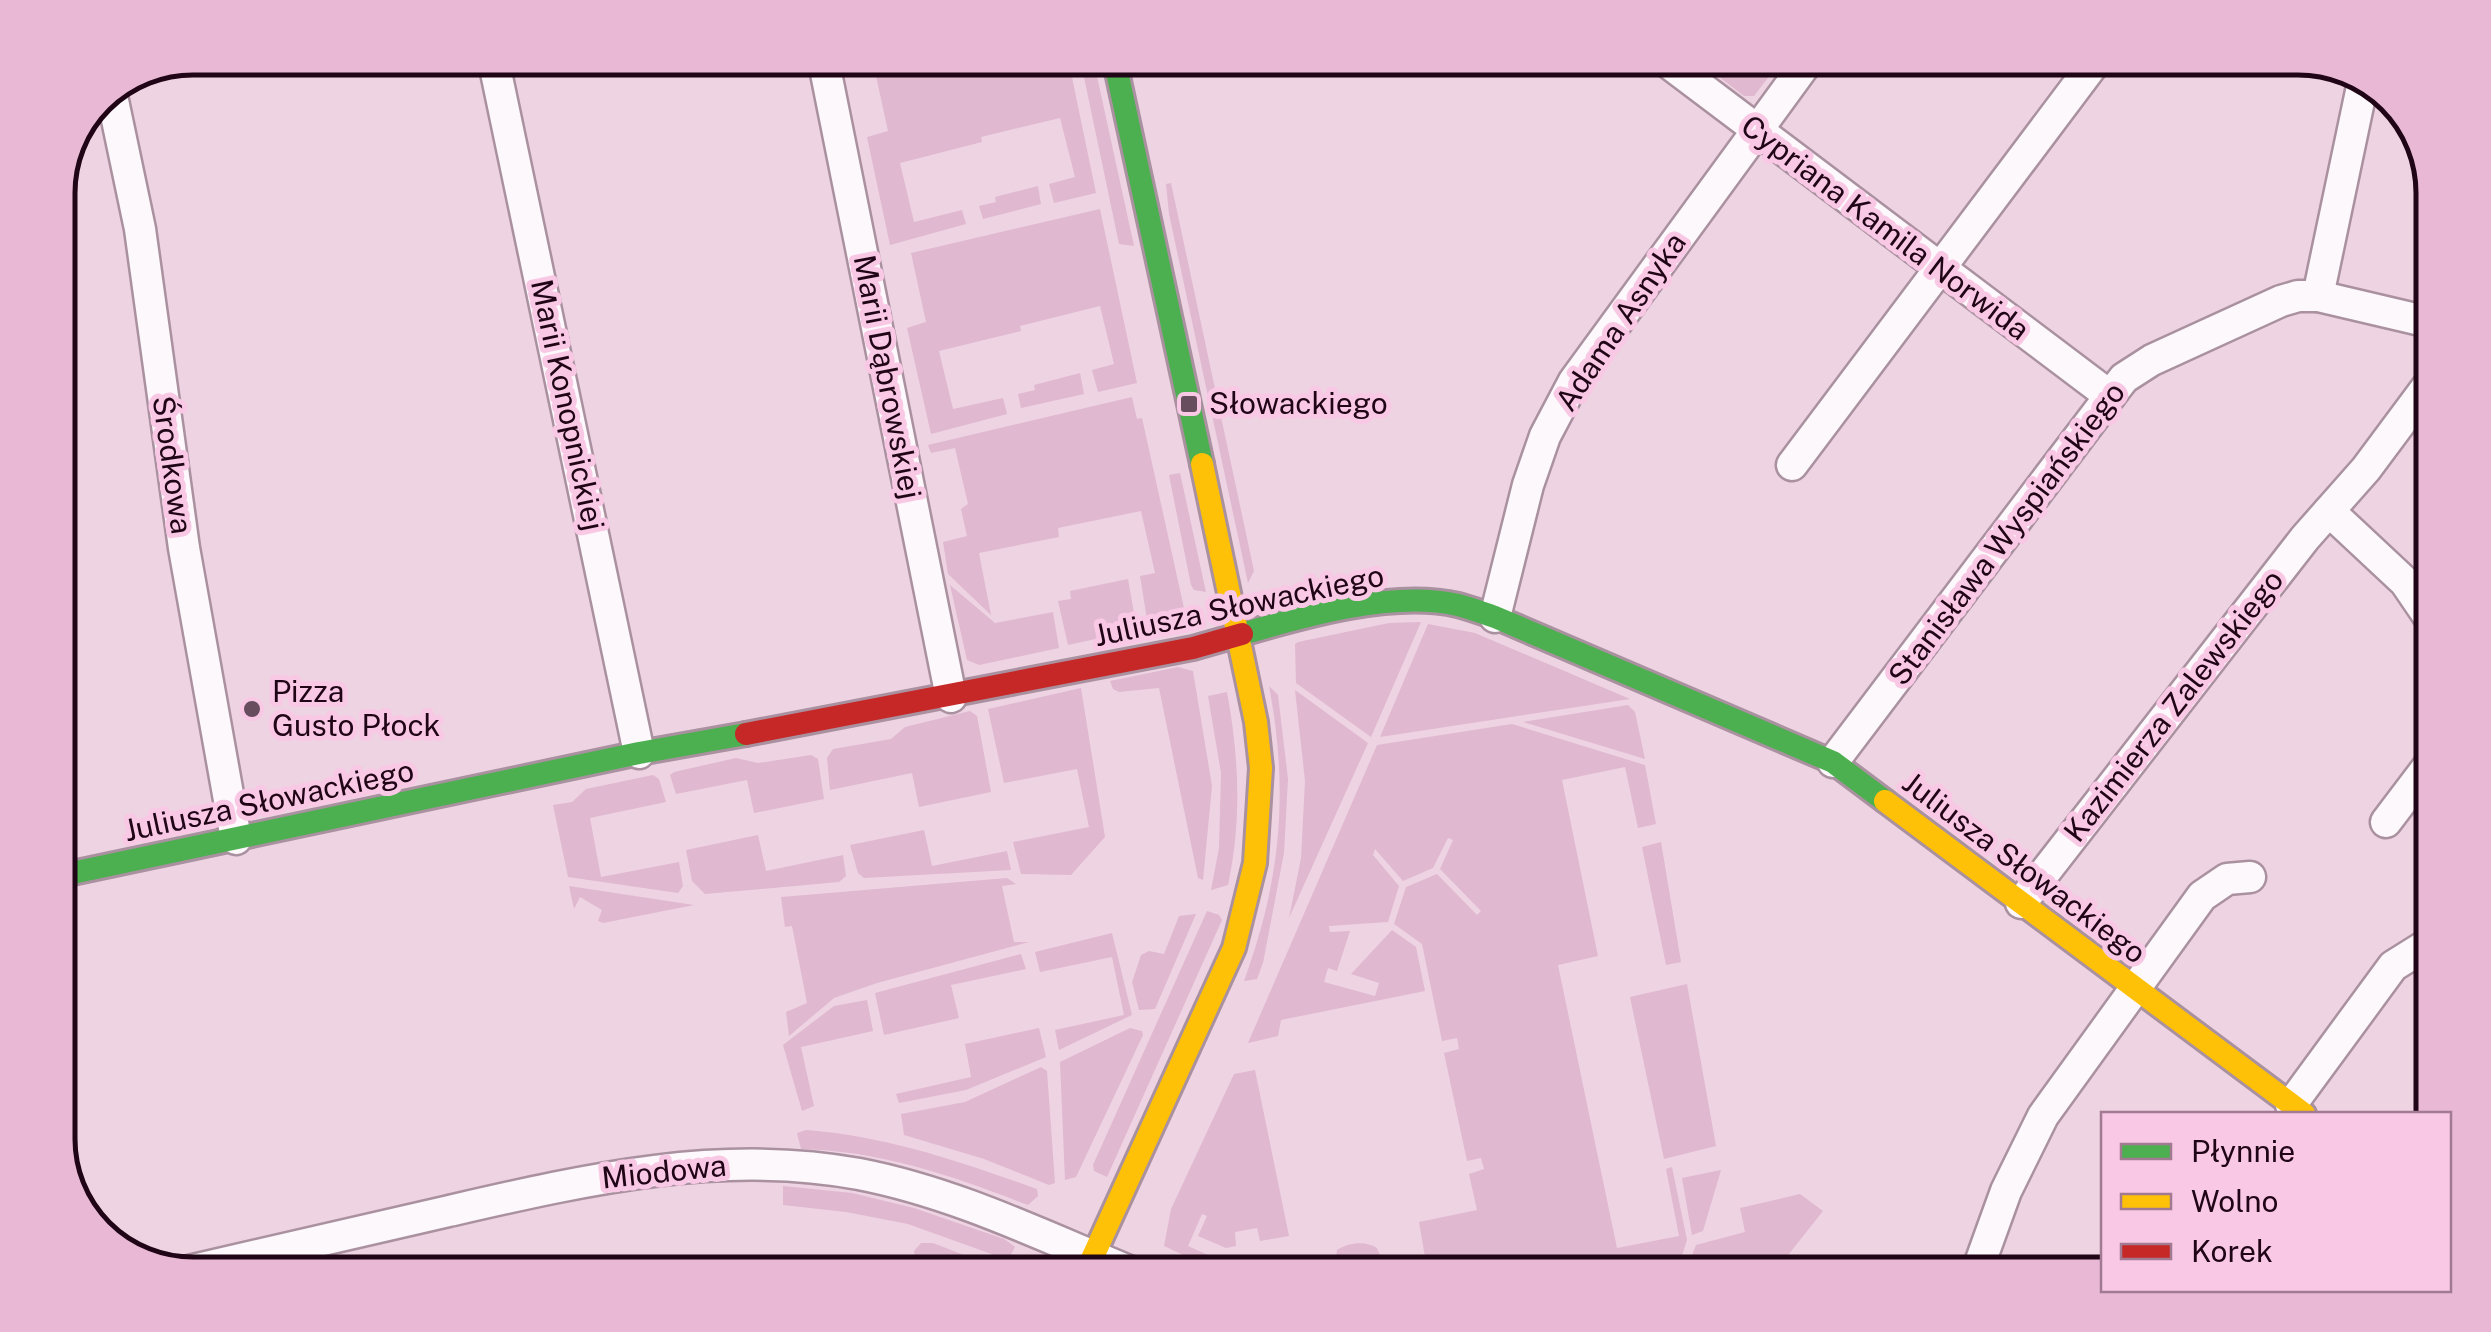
<svg xmlns="http://www.w3.org/2000/svg" width="2491" height="1332" font-family="'Public Sans',sans-serif">
	<rect width="100%" height="100%" fill="#eed3e3"/>
	<g fill="#e0b8d0">
		<polygon points="872,58 1068,58 1096,193 1054,203 1049,184 1075,177 1060,118 981,137 982,142 900,163 914,222 962,210 966,224 890,245 867,137 888,131"/>
		<polygon points="1080,58 1093,58 1134,246 1119,244"/>
		<polygon points="1695,58 1783,58 1754,96 1744,96"/>
		<polygon points="1171,183 1254,571 1248,583 1169,214 1166,184"/>
		<polygon points="1038,186 1041,204 983,219 979,206 996,202 995,197"/>
		<polygon points="1100,209 1137,383 1098,392 1092,370 1114,364 1100,306 1020,326 1021,331 939,351 953,409 1003,398 1007,414 931,434 907,328 926,322 911,253"/>
		<polygon points="1080,373 1084,394 1021,408 1018,394 1035,390 1034,385"/>
		<polygon points="1132,397 1137,419 1142,418 1184,608 1174,621 1148,626 1140,576 1155,573 1141,511 1058,528 1059,537 979,553 991,615 948,574 943,542 967,536 961,509 968,504 955,448 931,453 928,445"/>
		<polygon points="1180,473 1206,592 1194,590 1191,585 1169,475"/>
		<polygon points="1128,579 1137,630 1068,645 1058,601 1071,599 1070,591"/>
		<polygon points="950,585 995,623 1053,612 1059,648 979,665 967,660"/>
		<polygon points="1421,622 1371,737 1296,683 1295,644 1298,642 1389,623"/>
		<polygon points="1428,624 1475,633 1630,699 1380,737"/>
		<polygon points="1178,667 1193,671 1212,786 1203,880 1198,878 1159,688 1119,692 1113,689 1110,681"/>
		<path d="M1269,686l9,9 10,84 -4,74 -21,110 -6,16 -13,2c37,-101 45,-190 25,-295z"/>
		<polygon points="1081,688 1105,837 1071,875 1021,874 1013,842 1089,827 1077,769 1004,783 988,709"/>
		<polygon points="1295,690 1368,743 1289,918 1301,858 1305,781"/>
		<path d="M1227,692c12,65 15,128 1,193l-17,5 8,-42 2,-75 -13,-77z"/>
		<polygon points="1628,705 1635,712 1645,759 1523,722"/>
		<polygon points="970,711 977,716 991,792 919,807 912,773 830,790 827,758 833,749 891,739 905,727"/>
		<path d="M1512,724l133,41 11,59 -18,4 -13,-61 -63,13 36,176 -40,9 59,283 62,-12 -13,-67 6,-2 15,73 -11,34h-287l-7,-4c-17,12 -32,1 -46,-11l1,-9c11,-7 28,-10 40,-2l7,17 41,-8 -6,-35 58,-12 -8,-36 15,-5 -3,-11 -14,3 -23,-108 15,-4 -2,-11 -15,3 -20,-97 -28,-20 12,-37 31,-13 40,41 4,-4 -41,-42 13,-29 -5,-2 -15,30 -30,13 -28,-32 -2,6 26,31 -11,36 -59,4 1,6 20,-1 -13,40 -9,-3 -4,14 51,14 4,-13 -28,-9 41,-44 24,17 9,44 -144,29 -3,16 -30,7 129,-298z"/>
		<polygon points="811,755 818,759 824,799 754,813 747,780 676,794 670,775 674,772 736,758 758,763"/>
		<polygon points="653,775 659,779 666,802 590,818 601,877 679,862 683,886 678,893 568,877 553,805 572,802 586,789"/>
		<polygon points="924,830 932,866 1007,851 1011,870 864,878 858,873 850,845"/>
		<polygon points="758,835 766,871 843,855 846,876 839,882 705,894 692,881 686,850"/>
		<polygon points="1661,842 1681,962 1666,965 1642,847"/>
		<polygon points="1007,878 1016,884 1002,886 1014,942 1029,942 877,983 834,998 789,1036 786,1012 807,1003 792,926 785,927 781,897"/>
		<polygon points="569,886 694,905 603,923 598,921 602,910 580,897 574,909"/>
		<polygon points="1207,911 1219,915 1222,920 1107,1177 1094,1171 1093,1165"/>
		<polygon points="1196,914 1155,1009 1139,1010 1132,982 1141,955 1149,951 1164,954 1179,916"/>
		<polygon points="1112,933 1132,1015 1059,1050 1055,1030 1124,1015 1112,957 1040,972 1035,952"/>
		<polygon points="1021,954 1026,969 951,985 959,1018 884,1035 875,993"/>
		<polygon points="1687,984 1716,1146 1664,1159 1630,997"/>
		<polygon points="867,1000 873,1031 801,1047 814,1106 802,1111 783,1045 834,1006"/>
		<polygon points="1039,1028 1046,1057 966,1090 899,1103 896,1094 971,1077 965,1044"/>
		<polygon points="1130,1028 1142,1031 1143,1035 1076,1177 1065,1180 1060,1062"/>
		<polygon points="1041,1067 1047,1071 1055,1183 1049,1185 984,1159 904,1135 901,1114 965,1102"/>
		<polygon points="1255,1070 1289,1236 1260,1241 1257,1228 1235,1232 1236,1246 1226,1248 1198,1236 1207,1216 1202,1214 1188,1246 1232,1266 1224,1274 1164,1246 1171,1209 1234,1074"/>
		<path d="M806,1130c81,6 155,32 231,59l1,7 -10,9c-75,-29 -146,-54 -227,-56l-4,-16z"/>
		<polygon points="1721,1170 1703,1231 1692,1235 1682,1178"/>
		<polygon points="783,1186 852,1193 914,1208 1004,1239 1015,1247 1008,1260 908,1224 846,1212 783,1205"/>
		<polygon points="1800,1194 1823,1211 1773,1274 1685,1274 1696,1245 1745,1232 1740,1208"/>
		<polygon points="921,1243 933,1243 1013,1274 918,1274 914,1251"/>
	</g>
	<g fill="none" stroke-linecap="round" stroke-linejoin="round">
		<g stroke="#aa91a0" stroke-width="35">
			<g id="street">
				<polyline points="493,58 639,753"/>
				<polyline points="823,58 951,697"/>
				<polyline points="1662,58 2110,396"/>
				<polyline points="111,91 140,229 184,548 236,839"/>
				<polyline points="2318,296 2364,77"/>
				<polyline points="1792,465 2098,58"/>
				<polyline points="2329,511 2405,582 2433,623"/>
				<polyline points="1495,617 1528,485 1545,436 1574,381 1810,58"/>
				<polyline points="1833,762 2110,396 2124,378 2152,360 2281,301 2298,296 2318,296 2433,323"/>
				<polyline points="2386,822 2433,760"/>
				<polyline points="2021,903 2305,538 2366,469 2433,379"/>
				<polyline points="2291,1105 2393,966 2433,941"/>
				<path d="M184,1272c88,-20 176,-40 265,-61 135,-31 271,-63 410,-37 98,19 186,63 277,100"/>
				<polyline points="1976,1274 2006,1191 2043,1116 2202,896 2227,879 2250,877"/>
			</g>
		</g>
		<g stroke="#aa91a0" stroke-width="28">
			<g id="fast">
				<polyline points="1114,58 1202,464"/>
				<path d="M1242,634c62,-18 151,-44 216,-29 12,3 25,8 37,12l338,145 52,39"/>
				<polyline points="58,876 639,753 746,734"/>
			</g>
		</g>
		<g stroke="#aa91a0" stroke-width="28">
			<g id="slow">
				<polyline points="1885,801 2304,1114"/>
				<polyline points="1085,1274 1234,948 1255,863 1261,768 1256,722 1202,464"/>
			</g>
		</g>
		<g stroke="#aa91a0" stroke-width="28">
			<polyline id="jam" points="746,734 1193,648 1242,634"/>
		</g>
		<use href="#street" stroke="#fcf8fb" stroke-width="30"/>
		<use href="#fast" stroke="#4caf50" stroke-width="22"/>
		<use href="#slow" stroke="#ffc107" stroke-width="22"/>
		<use href="#jam" stroke="#c62828" stroke-width="22"/>
	</g>
	<g fill="#674d5e" stroke="#f9c8e4" stroke-width="4">
		<rect x="1179" y="394" width="20" height="20" rx="5"/>
		<circle cx="252" cy="709" r="10"/>
	</g>
	<g text-anchor="middle" stroke-width="10" stroke-linejoin="round" paint-order="stroke">
		<g font-size="30" fill="#1f0516" stroke="#f9c8e4">
			<text transform="translate(1885 228) rotate(37)" y="10">Cypriana Kamila Norwida</text>
			<text transform="translate(1621 322) rotate(-56)" y="10">Adama Asnyka</text>
			<text transform="translate(887 377) rotate(79)" y="10">Marii Dąbrowskiej</text>
			<text transform="translate(567 405) rotate(78)" y="10">Marii Konopnickiej</text>
			<text transform="translate(172 465) rotate(82)" y="10">Środkowa</text>
			<text transform="translate(2007 534) rotate(-53)" y="10">Stanisława Wyspiańskiego</text>
			<text transform="translate(1239 606) rotate(-12)" y="10">Juliusza Słowackiego</text>
			<text transform="translate(2174 706) rotate(-52)" y="10">Kazimierza Zalewskiego</text>
			<text transform="translate(269 801) rotate(-12)" y="10">Juliusza Słowackiego</text>
			<text transform="translate(2024 868) rotate(37)" y="10">Juliusza Słowackiego</text>
			<text transform="translate(664 1172) rotate(-6)" y="10">Miodowa</text>
		</g>
		<g font-size="30" fill="#1f0516" stroke="#f9c8e4" text-anchor="start">
			<text x="1209" y="414">Słowackiego</text>
			<text x="272" y="702">Pizza<tspan x="272" dy="34">Gusto Płock</tspan></text>
		</g>
	</g>
	<path d="M0 0H2491V1332H0ZM193 75H2298A118 118 0 0 1 2416 193V1139A118 118 0 0 1 2298 1257H193A118 118 0 0 1 75 1139V193A118 118 0 0 1 193 75Z" fill="#e8b8d4" fill-rule="evenodd"/>
	<path fill="none" stroke="#1f0516" stroke-width="5" d="M193 75H2298A118 118 0 0 1 2416 193V1139A118 118 0 0 1 2298 1257H193A118 118 0 0 1 75 1139V193A118 118 0 0 1 193 75Z"/>
	<rect x="2101" y="1112" width="350" height="180" fill="#f9c8e4" stroke="#a27a92" stroke-width="2.5"/>
	<rect x="2121" y="1144" width="50" height="15" fill="#4caf50" stroke="#a27a92" stroke-width="2.5"/>
	<text x="2191" y="1162" font-size="30" fill="#1f0516">Płynnie</text>
	<rect x="2121" y="1194" width="50" height="15" fill="#ffc107" stroke="#a27a92" stroke-width="2.5"/>
	<text x="2191" y="1212" font-size="30" fill="#1f0516">Wolno</text>
	<rect x="2121" y="1244" width="50" height="15" fill="#c62828" stroke="#a27a92" stroke-width="2.5"/>
	<text x="2191" y="1262" font-size="30" fill="#1f0516">Korek</text>
</svg>
